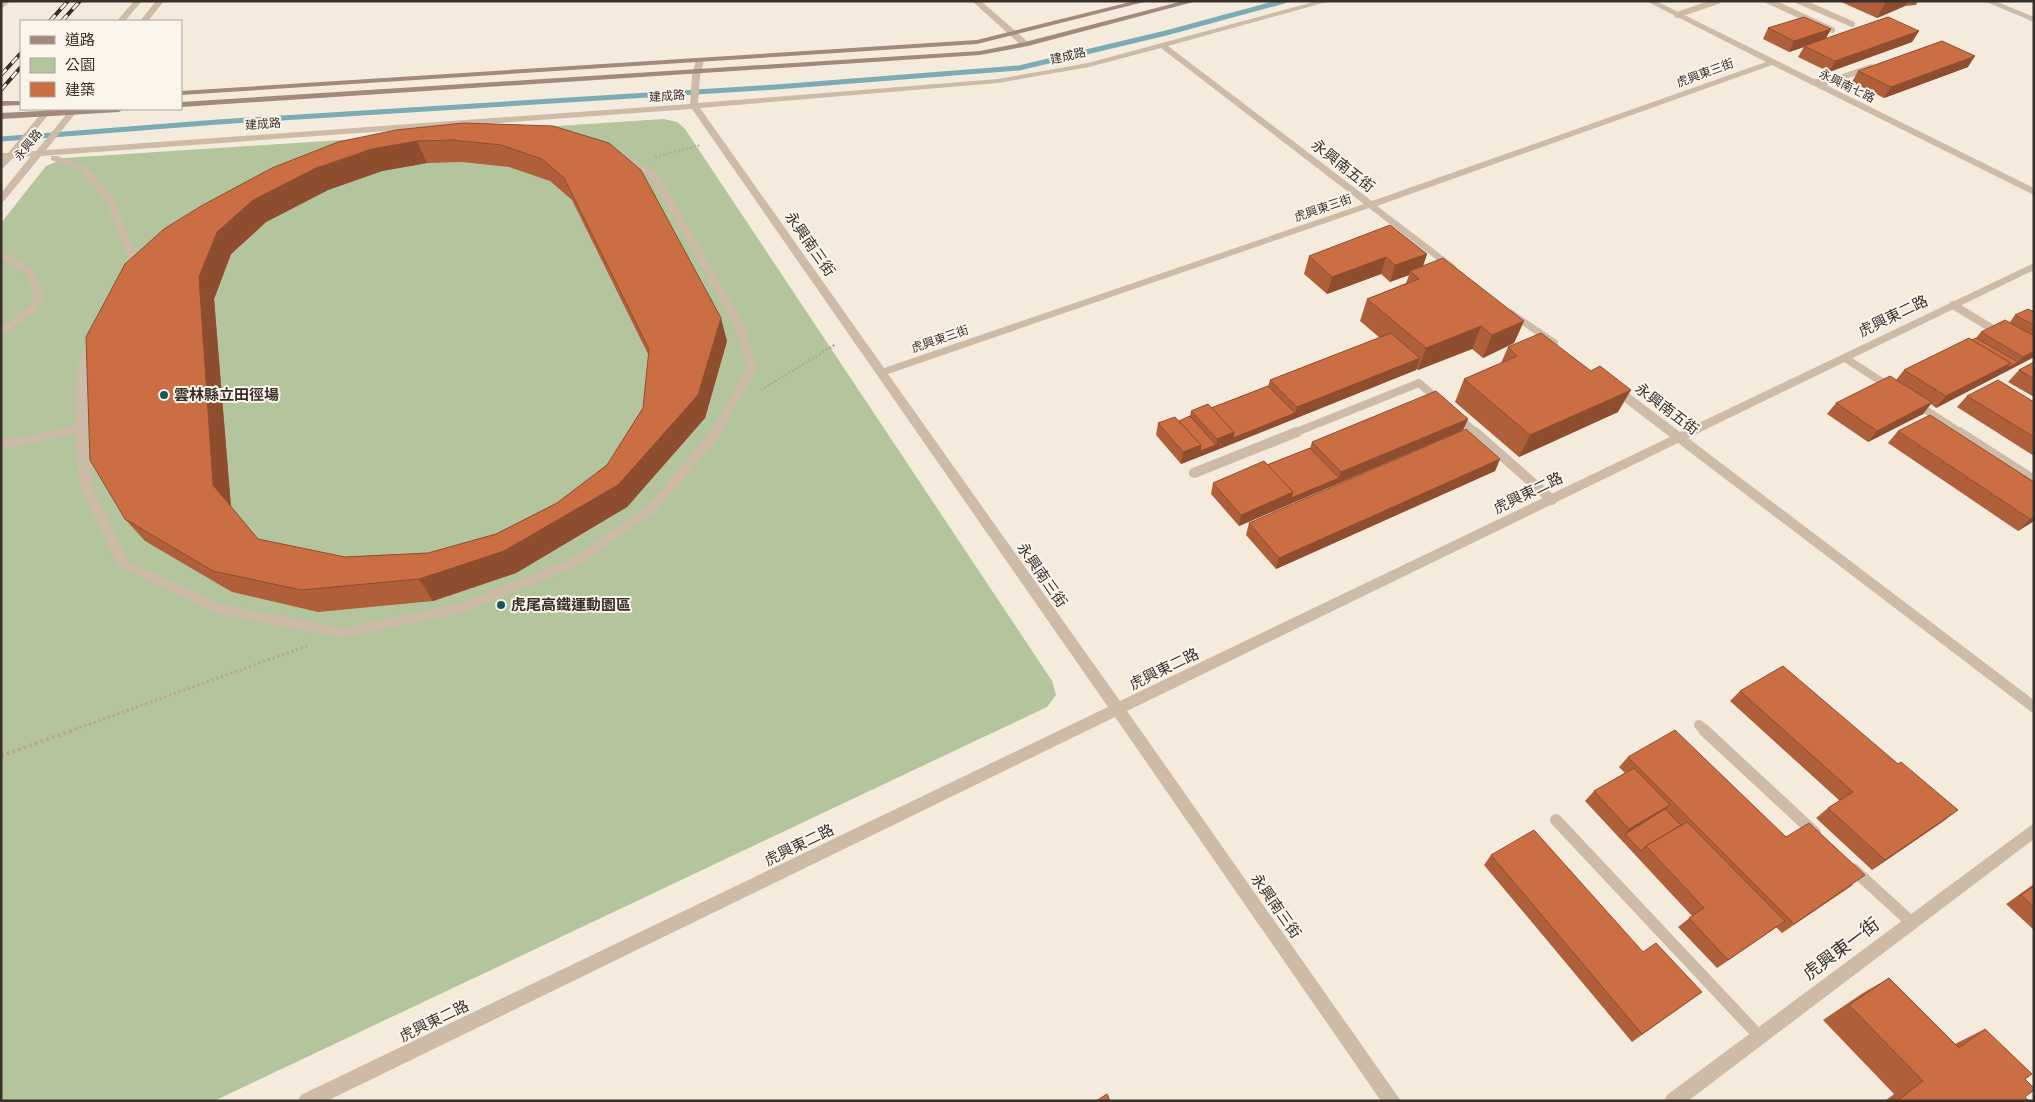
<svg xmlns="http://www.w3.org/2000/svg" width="2035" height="1102" font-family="'Nunito Sans','Noto Sans TC',sans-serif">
	<rect width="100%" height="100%" fill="#f4ebdd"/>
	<polygon fill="#b4c49c" points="664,119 677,122 685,129 1052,681 1056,695 1047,707 214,1101 1,1101 1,223 46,166 65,158"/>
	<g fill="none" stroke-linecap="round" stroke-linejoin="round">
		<polyline stroke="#7bacb3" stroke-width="5" points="1,139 218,122 776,87 1019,68 1166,33 1284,1"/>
		<polyline stroke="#b9a692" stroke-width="2" stroke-dasharray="2 2" stroke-linecap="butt" points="655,157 701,145"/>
		<polyline stroke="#b9a692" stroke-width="2.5" stroke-dasharray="2 2" stroke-linecap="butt" points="761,390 836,344"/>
		<polyline stroke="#b9a692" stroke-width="3" stroke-dasharray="2.5 2.5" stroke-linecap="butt" points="70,731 307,646"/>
		<polyline stroke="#b9a692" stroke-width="4" stroke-dasharray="3 3" stroke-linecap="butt" points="1,756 73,730"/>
		<g stroke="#cdbba8" stroke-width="6">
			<polyline points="1769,1 1832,30"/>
			<polyline points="1799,1 1852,24"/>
			<polyline points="1677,15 1718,1"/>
			<polyline points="1812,82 1829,82 1871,67"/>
		</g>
		<g stroke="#cdbba8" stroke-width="8">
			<polyline points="1953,305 2001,334"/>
			<polyline points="1845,358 1890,387"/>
			<polyline points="1915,403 1961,433"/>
			<polyline points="1456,415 1476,433"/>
			<polyline points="1294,433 1419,383 1441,402"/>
		</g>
		<g stroke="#cdbba8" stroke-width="10">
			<polyline points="1475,432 1552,500"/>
			<polyline points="1959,432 2034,480"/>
			<polyline points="1194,473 1297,432"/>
			<polyline points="1699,725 1706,731"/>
		</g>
		<g stroke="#cdbba8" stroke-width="12">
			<polyline points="1704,730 1815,833"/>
			<polyline points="1556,820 1759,1036"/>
			<polyline points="1853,869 1911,922"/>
		</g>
		<g fill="#cdbba8" fill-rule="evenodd">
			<polygon points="3,1 11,1 1,9 1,3"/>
			<polygon points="134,1 142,1 125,21 117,21"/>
			<polygon points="156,1 164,1 148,21 140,21"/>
			<polygon points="972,1 981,1 1028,42 1028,46 1022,46"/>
			<path d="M1317,1h13l-162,45 204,155 394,-139 -120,-61h10l378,187v7l-262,-130 -395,141 79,60v4h-6l-81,-62 -481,166 232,327 550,-264 -60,-46 -1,-3 1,-3h8l62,47 354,-169v7l-346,168 346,262v14l-356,-271 -551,268 274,390h-20l-266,-384 -788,384h-29l3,-6 807,-388 -416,-598 -651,47 -37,45 -3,1v-9l30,-37 -18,2 -12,12v-9l2,-3 -2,1v-6h7l37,-44h8l-35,43 18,-1 35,-42h8l-33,41 644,-46 2,-28 4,-16 4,-2 4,2 -4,16 -2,27 300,-24 90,-16zM1161,48l203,156 -480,164 -184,-260 298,-25 91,-16z"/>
			<polygon points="1984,1 1995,1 2034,17 2034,22"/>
			<path d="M500,132l41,4 41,8 38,11 37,17 88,154 12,43 -40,71 -62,72 -78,54 -115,47 -119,25 -125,-24 -99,-47 -38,-78 -5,-32v-24l-56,13 -19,2v-8l19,-2 56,-13c0,-17 -2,-37 1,-54 8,-41 30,-70 56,-101l-27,-69 -26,-31 -29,-10v-4h6l29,10 27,32 27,66 51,-38 110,-57 47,-17 63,-13zM500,138l79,10 35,11 36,17 85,150 12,43 -38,65 -62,72 -78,54 -109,43 -117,25 -123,-24 -92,-43 -35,-72 -5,-32 -1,-85 9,-31 19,-37 26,-32 56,-42 110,-57 46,-17 58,-11z"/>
			<polygon points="1,251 34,270 44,295 36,311 1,336 1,328 28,307 34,295 27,274 1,258"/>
			<polygon points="1511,309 1558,341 1558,345 1550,345 1507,314 1506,312"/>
			<polygon points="2034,823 2034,839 1688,1101 1664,1101 1667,1095"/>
		</g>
		<g fill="#a18a79" fill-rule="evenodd">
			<polygon points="1134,1 1148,1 977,44 181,95 181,91 977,40"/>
			<polygon points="1183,1 1197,1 1028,46 980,55 181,107 181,102 980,51 1025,42"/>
			<polygon points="1,101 21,101 21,105 1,106"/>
			<polygon points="81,109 123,109 119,112 1,119 1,113"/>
		</g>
		<g stroke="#392f29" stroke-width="4">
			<g id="rail">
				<polyline points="50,21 68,1"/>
				<polyline points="62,21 80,1"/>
				<polyline points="1,75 21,53"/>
				<polyline points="1,90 21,67"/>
			</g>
		</g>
		<use href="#rail" stroke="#fbf4ea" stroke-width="2.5" stroke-dasharray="8" stroke-linecap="butt"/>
	</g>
	<g fill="#af5f3a" fill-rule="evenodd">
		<polygon points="1839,1 1918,1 1916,5 1905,6 1877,18"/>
		<polygon points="1768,28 1831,29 1825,39 1919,31 1912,42 1829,72 1798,57 1804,47 1789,52 1763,39"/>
		<polygon points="1968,67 1884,98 1852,82 1858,71"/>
		<path d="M396,130l213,13 118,198 -22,77 -78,89 -111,66 -83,28 -115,11 -86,-20 -87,-51 -20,-22 -39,-182zM462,162l47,5 41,14 22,19 77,156 -6,52 -36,57 -50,38 -61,31 -68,19 -83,4 -87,-18 -27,-32 -17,-208 17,-45 35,-32 62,-32 54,-19 45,-8z"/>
		<polygon points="1427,254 1423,266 1524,321 1514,343 1483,358 1472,349 1418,370 1416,369 1416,370 1181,464 1156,435 1158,423 1179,421 1190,416 1191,411 1211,408 1268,386 1270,380 1380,338 1360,321 1367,299 1406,283 1409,275 1390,282 1381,274 1327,294 1304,274 1309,256"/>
		<polygon points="2034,310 2034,357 1936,408 1931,404 1923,414 1868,442 1827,414 1836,403 1896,380 1904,370 1972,340 1976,338 1981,332 2010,322 2015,315"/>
		<polygon points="1508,347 1618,412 1519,457 1455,402 1464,379 1501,363"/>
		<polygon points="2034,362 2034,397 2008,382 2019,370"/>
		<polygon points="1967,396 2034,402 2034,456 1957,407"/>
		<polygon points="1468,419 1463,430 1239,526 1211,494 1213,483 1267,465 1310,448 1312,442"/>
		<polygon points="1898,431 2034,521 2018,531 1888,443"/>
		<polygon points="1500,459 1495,471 1276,569 1246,535 1249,523"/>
		<polygon points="1740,691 1898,764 1945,820 1872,870 1816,818 1828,808 1840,801 1730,701"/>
		<polygon points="1628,757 1786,837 1853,885 1782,933 1776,927 1717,968 1678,927 1692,916 1585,801 1594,791 1625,773 1619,767"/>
		<polygon points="1491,855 1643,952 1702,992 1632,1042 1484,865"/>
		<polygon points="2034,884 2034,930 2006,904"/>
		<polygon points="1889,978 1955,1044 1985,1029 2025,1079 2025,1097 2029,1101 1885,1101 1894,1094 1823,1020 1863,993"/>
	</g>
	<g fill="#8f4d2f">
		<polygon points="1888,1 1908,1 1905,6 1877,18 1886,2"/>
		<polygon points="1831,29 1825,40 1804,46 1804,47 1789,52 1794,41"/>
		<polygon points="1919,31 1912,42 1829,72 1835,61"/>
		<polygon points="1975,56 1968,67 1884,98 1891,87"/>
		<polygon points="417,141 427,163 382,171 328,190 266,222 231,254 214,299 231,508 213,485 199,277 217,232 253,200 316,168 372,149"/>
		<polygon points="1427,254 1421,271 1410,271 1409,275 1390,282 1395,265"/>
		<polygon points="1386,257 1381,274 1327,294 1332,277"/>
		<polygon points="721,318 727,341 705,418 627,507 516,573 433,601 419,579 618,485"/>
		<polygon points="1524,321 1514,343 1483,358 1492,335"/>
		<polygon points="1481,326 1472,349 1418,370 1426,348"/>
		<polygon points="2034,351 2034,357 2013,368 2023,357"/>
		<polygon points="1420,358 1416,370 1232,444 1233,438 1295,413 1297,407"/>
		<polygon points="2018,362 2013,368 1936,408 1946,396 2011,363"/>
		<polygon points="1631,390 1618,412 1519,457 1530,435"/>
		<polygon points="1932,402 1923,414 1868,442 1877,431"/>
		<polygon points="1468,419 1463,430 1239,526 1241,515 1293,492 1339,478 1341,472"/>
		<polygon points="1234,432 1232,444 1199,457 1200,451 1216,445 1217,439"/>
		<polygon points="1201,445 1199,457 1181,464 1183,452"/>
		<polygon points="1500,459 1495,471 1276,569 1279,558"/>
		<polygon points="2034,517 2034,521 2018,531 2030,519"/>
		<polygon points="1670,805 1661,814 1625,834 1629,829"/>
		<polygon points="1958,810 1945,820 1872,870 1885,860"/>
		<polygon points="1785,921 1774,929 1717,968 1728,960"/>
	</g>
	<g fill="#cc6e43" stroke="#8f4d2f" fill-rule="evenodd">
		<polygon points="1804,17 1831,29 1794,41 1768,28"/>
		<polygon points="1888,17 1919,31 1835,61 1804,46"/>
		<polygon points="1942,41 1975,56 1891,87 1858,71"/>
		<path d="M463,123l90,3 56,17 32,27 80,148 -23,77 -80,90 -114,66 -85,28 -118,11 -88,-19 -88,-52 -35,-59 -4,-123 39,-73 39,-35 37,-23 71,-38 66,-26 58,-12zM453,140l48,5 41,14 22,19 85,171 -6,59 -36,57 -50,38 -61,31 -68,19 -83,4 -87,-18 -45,-54 -14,-208 18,-45 36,-32 63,-32 56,-19 45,-8z"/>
		<polygon points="1390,225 1427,254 1395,265 1386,257 1332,277 1309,256"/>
		<polygon points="1443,258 1524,321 1492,335 1481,326 1426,348 1367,299 1419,279 1410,271"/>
		<polygon points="2028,309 2034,312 2034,325 2015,315"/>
		<polygon points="2005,320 2034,336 2034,351 2023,357 1981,332"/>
		<polygon points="1391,333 1420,358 1297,407 1270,380"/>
		<polygon points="1541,333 1591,371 1600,366 1631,390 1530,435 1464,379 1517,356 1508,347"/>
		<polygon points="1969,338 2011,363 1946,396 1904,370"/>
		<polygon points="1976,338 2018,362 2006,369 2011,363 1972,340"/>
		<polygon points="2034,362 2034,379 2019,370"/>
		<polygon points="1890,376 1932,402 1877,431 1836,403"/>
		<polygon points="1998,380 2034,402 2034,437 1967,396"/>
		<polygon points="1268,386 1295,413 1233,438 1234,432 1211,408"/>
		<polygon points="1436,391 1468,419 1341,472 1312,442"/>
		<polygon points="1208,404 1234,432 1217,439 1191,411"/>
		<polygon points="1930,415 2034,482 2034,517 2030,519 1898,431"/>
		<polygon points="1190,416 1216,445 1200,451 1201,445 1179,421"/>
		<polygon points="1175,417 1201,445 1183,452 1158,423"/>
		<polygon points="1466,429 1500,459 1279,558 1249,523"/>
		<polygon points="1310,448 1339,478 1291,498 1293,492 1267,465"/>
		<polygon points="1264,461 1293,492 1241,515 1213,483"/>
		<polygon points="1783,666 1898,764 1901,762 1958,810 1885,860 1828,808 1853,792 1740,691"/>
		<polygon points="1675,730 1786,837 1809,823 1865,875 1794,924 1628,757"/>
		<polygon points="1634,768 1670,805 1629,829 1594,791"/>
		<polygon points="1665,809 1681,825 1646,846 1641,851 1625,834"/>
		<polygon points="1687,822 1785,921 1728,960 1689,918 1704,908 1646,846"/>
		<polygon points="1534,830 1643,952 1656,943 1702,992 1642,1034 1491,855"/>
		<polygon points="2034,886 2034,907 2021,895"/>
		<polygon points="1889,978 1959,1048 1985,1029 2032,1074 2025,1079 2034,1088 2034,1090 2025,1097 2029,1101 1897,1101 1923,1081 1849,1005"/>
		<polygon points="1107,1094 1110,1101 1096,1101"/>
	</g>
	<g fill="#1c555d" stroke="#fbf4ea" stroke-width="2">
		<circle cx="164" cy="395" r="5"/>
		<circle cx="501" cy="605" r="5"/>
	</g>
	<g text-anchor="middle" stroke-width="4" stroke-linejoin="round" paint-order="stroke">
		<g font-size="12" fill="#392f29" stroke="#fbf4ea">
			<text transform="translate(1068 56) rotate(-13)" y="4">建成路</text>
			<text transform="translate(1705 73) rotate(-20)" y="4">虎興東三街</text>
			<text transform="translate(1847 86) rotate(26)" y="4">永興南七路</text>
			<text transform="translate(667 96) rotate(-4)" y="4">建成路</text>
			<text transform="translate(263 124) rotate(-4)" y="4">建成路</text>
			<text transform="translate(28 145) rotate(-51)" y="4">永興路</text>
			<text transform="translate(1323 208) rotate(-19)" y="4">虎興東三街</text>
			<text transform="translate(940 339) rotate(-19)" y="4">虎興東三街</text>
		</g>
		<g font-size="15" fill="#392f29" stroke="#fbf4ea">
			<text transform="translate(1343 166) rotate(38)" y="5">永興南五街</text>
			<text transform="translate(810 244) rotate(55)" y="5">永興南三街</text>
			<text transform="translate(1893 316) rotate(-26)" y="5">虎興東二路</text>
			<text transform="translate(1667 409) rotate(37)" y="5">永興南五街</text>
			<text transform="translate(1528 493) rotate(-26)" y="5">虎興東二路</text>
			<text transform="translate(1042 575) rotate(55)" y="5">永興南三街</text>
			<text transform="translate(1164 669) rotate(-26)" y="5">虎興東二路</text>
			<text transform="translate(799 845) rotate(-26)" y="5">虎興東二路</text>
			<text transform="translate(1276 906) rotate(55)" y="5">永興南三街</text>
			<text transform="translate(434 1021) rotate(-26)" y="5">虎興東二路</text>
		</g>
		<g font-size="15" font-weight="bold" fill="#392f29" stroke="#fbf4ea" text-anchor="start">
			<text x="174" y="400">雲林縣立田徑場</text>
			<text x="511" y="610">虎尾高鐵運動園區</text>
		</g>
		<g font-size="18" fill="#392f29" stroke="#fbf4ea">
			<text transform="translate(1841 949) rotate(-37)" y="6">虎興東一街</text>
		</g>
	</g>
	<rect width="2035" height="1102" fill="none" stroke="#392f29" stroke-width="5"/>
	<rect x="20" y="20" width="162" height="90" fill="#fbf4ea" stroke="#ada59d"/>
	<rect x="30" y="36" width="25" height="8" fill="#a18a79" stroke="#ada59d"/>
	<text x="65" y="45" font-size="15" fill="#392f29">道路</text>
	<rect x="30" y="58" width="25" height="15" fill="#b4c49c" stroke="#ada59d"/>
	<text x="65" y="70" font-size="15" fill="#392f29">公園</text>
	<rect x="30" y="82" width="25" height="15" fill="#cc6e43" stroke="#ada59d"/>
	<text x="65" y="95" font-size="15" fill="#392f29">建築</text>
</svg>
